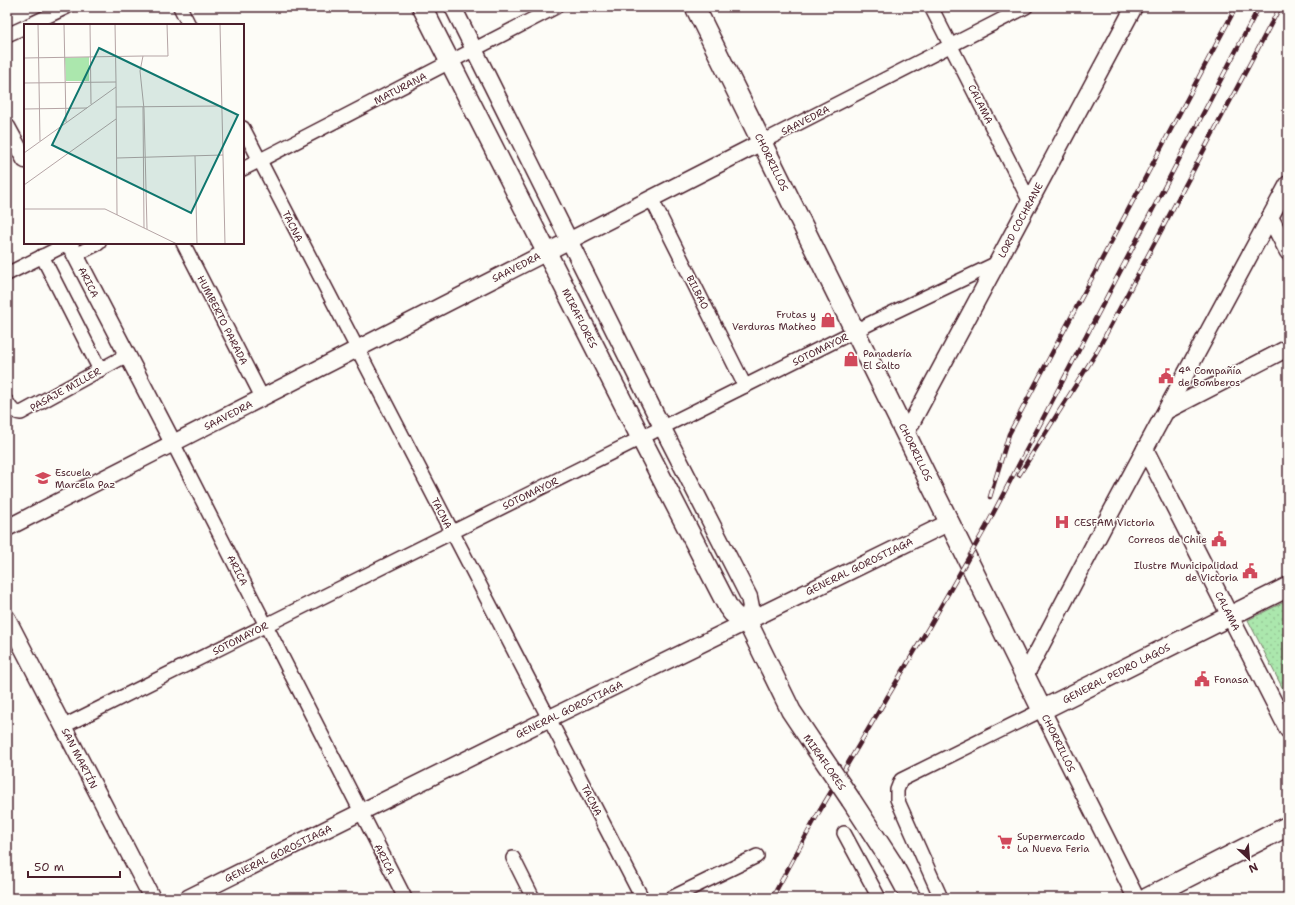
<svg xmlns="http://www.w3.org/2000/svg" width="1295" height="905" font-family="'Shantell Sans',sans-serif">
	<defs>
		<pattern id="green-dots" width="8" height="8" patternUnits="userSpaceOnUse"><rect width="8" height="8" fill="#abe7ad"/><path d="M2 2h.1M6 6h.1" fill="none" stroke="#95c695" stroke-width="1.8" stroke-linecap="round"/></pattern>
	</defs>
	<rect width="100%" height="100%" fill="#fdfcf7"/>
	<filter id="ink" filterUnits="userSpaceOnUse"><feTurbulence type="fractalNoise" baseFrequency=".025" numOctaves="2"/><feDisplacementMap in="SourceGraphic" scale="8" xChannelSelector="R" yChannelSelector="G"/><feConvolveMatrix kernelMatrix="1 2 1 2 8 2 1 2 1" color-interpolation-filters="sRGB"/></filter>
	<g filter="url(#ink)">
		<polygon fill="url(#green-dots)" stroke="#7a836c" points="1288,600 1288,699 1248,620"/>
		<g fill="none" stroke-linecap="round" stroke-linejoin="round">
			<g stroke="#4a1f2b" stroke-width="16">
				<g id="minor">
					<polyline points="180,7 189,25"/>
					<polyline points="931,7 1030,202"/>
					<polyline points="29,25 67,7"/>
					<polyline points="7,35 25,27"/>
					<polyline points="243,128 642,898"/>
					<polyline points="762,142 1026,7"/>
					<polyline points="243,169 556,7"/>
					<polyline points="651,198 745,386"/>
					<polyline points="183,243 262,397"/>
					<polyline points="75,255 99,243"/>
					<polyline points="42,256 100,370"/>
					<polyline points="7,274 69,243"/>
					<path d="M7,402c4,7 6,10 14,11l106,-58"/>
					<polyline points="173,443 405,898"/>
					<polyline points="64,726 745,386 875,321 997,263"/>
					<polyline points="844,833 879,898"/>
					<polyline points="513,858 533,898"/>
					<polyline points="671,898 757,856"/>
					<polyline points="941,898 897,799 897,790 901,780 1042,710"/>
				</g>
			</g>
			<g stroke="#4a1f2b" stroke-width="19">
				<g id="tertiary">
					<polyline points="453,7 656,415 749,597 751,607 747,621"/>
					<polyline points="7,127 25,160"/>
					<polyline points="1270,217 1288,252"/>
					<polyline points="69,243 173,443"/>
					<polyline points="1166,411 1288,348"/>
					<polyline points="906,433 1134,7"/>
					<polyline points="1145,449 1288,730"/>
					<polyline points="7,528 762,142"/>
					<polyline points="7,618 152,898"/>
					<polyline points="1025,676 1109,516 1288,184"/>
					<polyline points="1042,710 1136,898"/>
					<polyline points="188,898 550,718 950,522"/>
				</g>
			</g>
			<g stroke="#4a1f2b" stroke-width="22">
				<g id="secondary">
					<path d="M422,7l219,431 87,169c5,8 10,12 19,14l44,90 22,33"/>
					<polyline points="695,7 1042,710 1288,587"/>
					<polyline points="851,800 892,863 911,898"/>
					<polyline points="1147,898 1288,826"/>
				</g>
			</g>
			<use href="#minor" stroke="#fdfcf7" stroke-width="13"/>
			<use href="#tertiary" stroke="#fdfcf7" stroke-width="16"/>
			<use href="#secondary" stroke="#fdfcf7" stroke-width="19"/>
			<g stroke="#4a1f2b" stroke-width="4.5">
				<g id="rail">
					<polyline points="1019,475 1096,353 1280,7"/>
					<polyline points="990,497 1009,434 1236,7"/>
					<polyline points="772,898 819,812 929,627 986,527 1259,7"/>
				</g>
			</g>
			<use href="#rail" stroke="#fdfcf7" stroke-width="3" stroke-dasharray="9" stroke-linecap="butt"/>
			<g stroke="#4a1f2b" stroke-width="22" stroke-linecap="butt">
				<polyline id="secondary-bridge" points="813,744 851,800"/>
			</g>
			<use href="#secondary-bridge" stroke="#fdfcf7" stroke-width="19"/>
		</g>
	</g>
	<defs>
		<g id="shop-bare" transform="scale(1.2)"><path d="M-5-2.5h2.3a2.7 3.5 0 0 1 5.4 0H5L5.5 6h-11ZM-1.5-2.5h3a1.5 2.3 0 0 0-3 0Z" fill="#d1495b" stroke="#fdfcf7" stroke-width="2.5" paint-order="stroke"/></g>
		<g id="civic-bare" transform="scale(1.2)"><path d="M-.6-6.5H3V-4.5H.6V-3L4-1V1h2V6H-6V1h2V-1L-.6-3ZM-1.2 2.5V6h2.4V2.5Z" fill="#d1495b" stroke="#fdfcf7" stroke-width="2.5" paint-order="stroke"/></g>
		<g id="school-bare" transform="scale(1.2)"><path d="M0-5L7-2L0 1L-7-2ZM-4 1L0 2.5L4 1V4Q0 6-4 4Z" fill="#d1495b" stroke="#fdfcf7" stroke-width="2.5" paint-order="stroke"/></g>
		<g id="hospital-bare" transform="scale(1.2)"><path d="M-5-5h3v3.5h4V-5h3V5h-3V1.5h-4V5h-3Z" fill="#d1495b" stroke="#fdfcf7" stroke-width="2.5" paint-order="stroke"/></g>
		<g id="supermarket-bare" transform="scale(1.2)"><path d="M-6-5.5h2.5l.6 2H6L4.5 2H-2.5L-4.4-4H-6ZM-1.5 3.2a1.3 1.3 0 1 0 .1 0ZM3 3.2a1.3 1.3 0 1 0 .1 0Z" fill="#d1495b" stroke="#fdfcf7" stroke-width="2.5" paint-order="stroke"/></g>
	</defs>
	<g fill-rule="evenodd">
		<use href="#shop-bare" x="828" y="320"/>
		<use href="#shop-bare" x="851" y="359"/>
		<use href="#civic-bare" x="1166" y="376"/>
		<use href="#school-bare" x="43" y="478"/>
		<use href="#hospital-bare" x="1062" y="522"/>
		<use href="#civic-bare" x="1219" y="539"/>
		<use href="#civic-bare" x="1250" y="571"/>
		<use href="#civic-bare" x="1202" y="679"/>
		<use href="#supermarket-bare" x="1005" y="842"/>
	</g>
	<g text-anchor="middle" stroke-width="3" stroke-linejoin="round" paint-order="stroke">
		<g font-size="10" fill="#4a1f2b" stroke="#fdfcf7">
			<text transform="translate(400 88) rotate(-27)" y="4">MATURANA</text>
			<text transform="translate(981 104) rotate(63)" y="4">CALAMA</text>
			<text transform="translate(805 120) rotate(-27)" y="4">SAAVEDRA</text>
			<text transform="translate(772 162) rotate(64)" y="4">CHORRILLOS</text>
			<text transform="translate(1020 220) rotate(-62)" y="4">LORD COCHRANE</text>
			<text transform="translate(293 226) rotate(63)" y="4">TACNA</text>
			<text transform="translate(516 267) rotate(-27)" y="4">SAAVEDRA</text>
			<text transform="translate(89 282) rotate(63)" y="4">ARICA</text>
			<text transform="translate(698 292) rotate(63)" y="4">BILBAO</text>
			<text transform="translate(580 318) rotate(63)" y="4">MIRAFLORES</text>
			<text transform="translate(223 320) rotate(63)" y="4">HUMBERTO PARADA</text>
			<text transform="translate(820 349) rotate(-26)" y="4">SOTOMAYOR</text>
			<text transform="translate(65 389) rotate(-29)" y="4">PASAJE MILLER</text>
			<text transform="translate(228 415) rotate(-27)" y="4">SAAVEDRA</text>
			<text transform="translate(916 452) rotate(64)" y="4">CHORRILLOS</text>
			<text transform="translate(530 493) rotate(-26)" y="4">SOTOMAYOR</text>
			<text transform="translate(442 513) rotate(63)" y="4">TACNA</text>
			<text transform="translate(859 566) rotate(-26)" y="4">GENERAL GOROSTIAGA</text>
			<text transform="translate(238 570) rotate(63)" y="4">ARICA</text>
			<text transform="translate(1228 611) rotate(63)" y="4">CALAMA</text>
			<text transform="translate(240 638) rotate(-27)" y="4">SOTOMAYOR</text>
			<text transform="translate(1116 673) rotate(-27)" y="4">GENERAL PEDRO LAGOS</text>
			<text transform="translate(569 709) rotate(-26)" y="4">GENERAL GOROSTIAGA</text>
			<text transform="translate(1059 743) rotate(64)" y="4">CHORRILLOS</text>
			<text transform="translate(80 758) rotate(63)" y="4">SAN MARTÍN</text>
			<text transform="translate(825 762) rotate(55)" y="4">MIRAFLORES</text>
			<text transform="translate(592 800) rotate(63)" y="4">TACNA</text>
			<text transform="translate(278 853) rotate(-26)" y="4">GENERAL GOROSTIAGA</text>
			<text transform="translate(385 859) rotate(63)" y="4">ARICA</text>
		</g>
		<g font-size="10" fill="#4a1f2b" stroke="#fdfcf7" text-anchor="start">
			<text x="816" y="318" text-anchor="end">Frutas y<tspan x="816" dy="12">Verduras Matheo</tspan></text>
			<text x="863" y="357">Panadería<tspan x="863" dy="12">El Salto</tspan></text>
			<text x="1178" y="374">4ª Compañía<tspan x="1178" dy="12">de Bomberos</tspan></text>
			<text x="55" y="476">Escuela<tspan x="55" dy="12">Marcela Paz</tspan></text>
			<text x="1074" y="526">CESFAM Victoria</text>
			<text x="1207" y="543" text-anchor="end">Correos de Chile</text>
			<text x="1238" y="569" text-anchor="end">Ilustre Municipalidad<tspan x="1238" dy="12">de Victoria</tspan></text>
			<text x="1214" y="683">Fonasa</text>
			<text x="1017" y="840">Supermercado<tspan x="1017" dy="12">La Nueva Feria</tspan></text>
		</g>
	</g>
	<g transform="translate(24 24)">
		<rect width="220" height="220" fill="#fdfcf7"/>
		<path d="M65,33v24h-23l-1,-23z" fill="#abe7ad"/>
		<path fill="none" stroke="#b5a4a5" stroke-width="1" d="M14,0l2,117M40,0l2,98M66,0l1,80M91,0l1,58M196,0l5,220M119,32h25l-1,-32M0,34l119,-2 -3,15 4,38 3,120M0,59l92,-1 1,133M92,83l105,-1M119,83l1,121M0,85l63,-1M0,129l92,-66M171,132l2,88M93,134l106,-3M0,161l92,-66M0,185h81l72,35"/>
		<path fill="#0f766e" fill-opacity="0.15" stroke="#0f766e" stroke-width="2" d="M75,24l139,67 -47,98 -139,-68z"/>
		<rect width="220" height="220" fill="none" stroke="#4a1f2b" stroke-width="2"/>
	</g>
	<rect width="1295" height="905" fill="none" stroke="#fdfcf7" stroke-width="24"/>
	<rect x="12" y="12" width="1271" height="881" fill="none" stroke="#4a1f2b" stroke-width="1.5" filter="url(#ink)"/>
	<g transform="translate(1249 859) rotate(154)" stroke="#fdfcf7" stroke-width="3" paint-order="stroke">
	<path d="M0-3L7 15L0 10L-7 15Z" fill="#4a1f2b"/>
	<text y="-6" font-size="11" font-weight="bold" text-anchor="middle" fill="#4a1f2b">N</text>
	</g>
	<path d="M28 871v6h92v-6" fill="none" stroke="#4a1f2b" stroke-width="2"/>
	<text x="34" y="871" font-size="12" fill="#4a1f2b" stroke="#fdfcf7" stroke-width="3" paint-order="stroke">50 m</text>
</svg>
